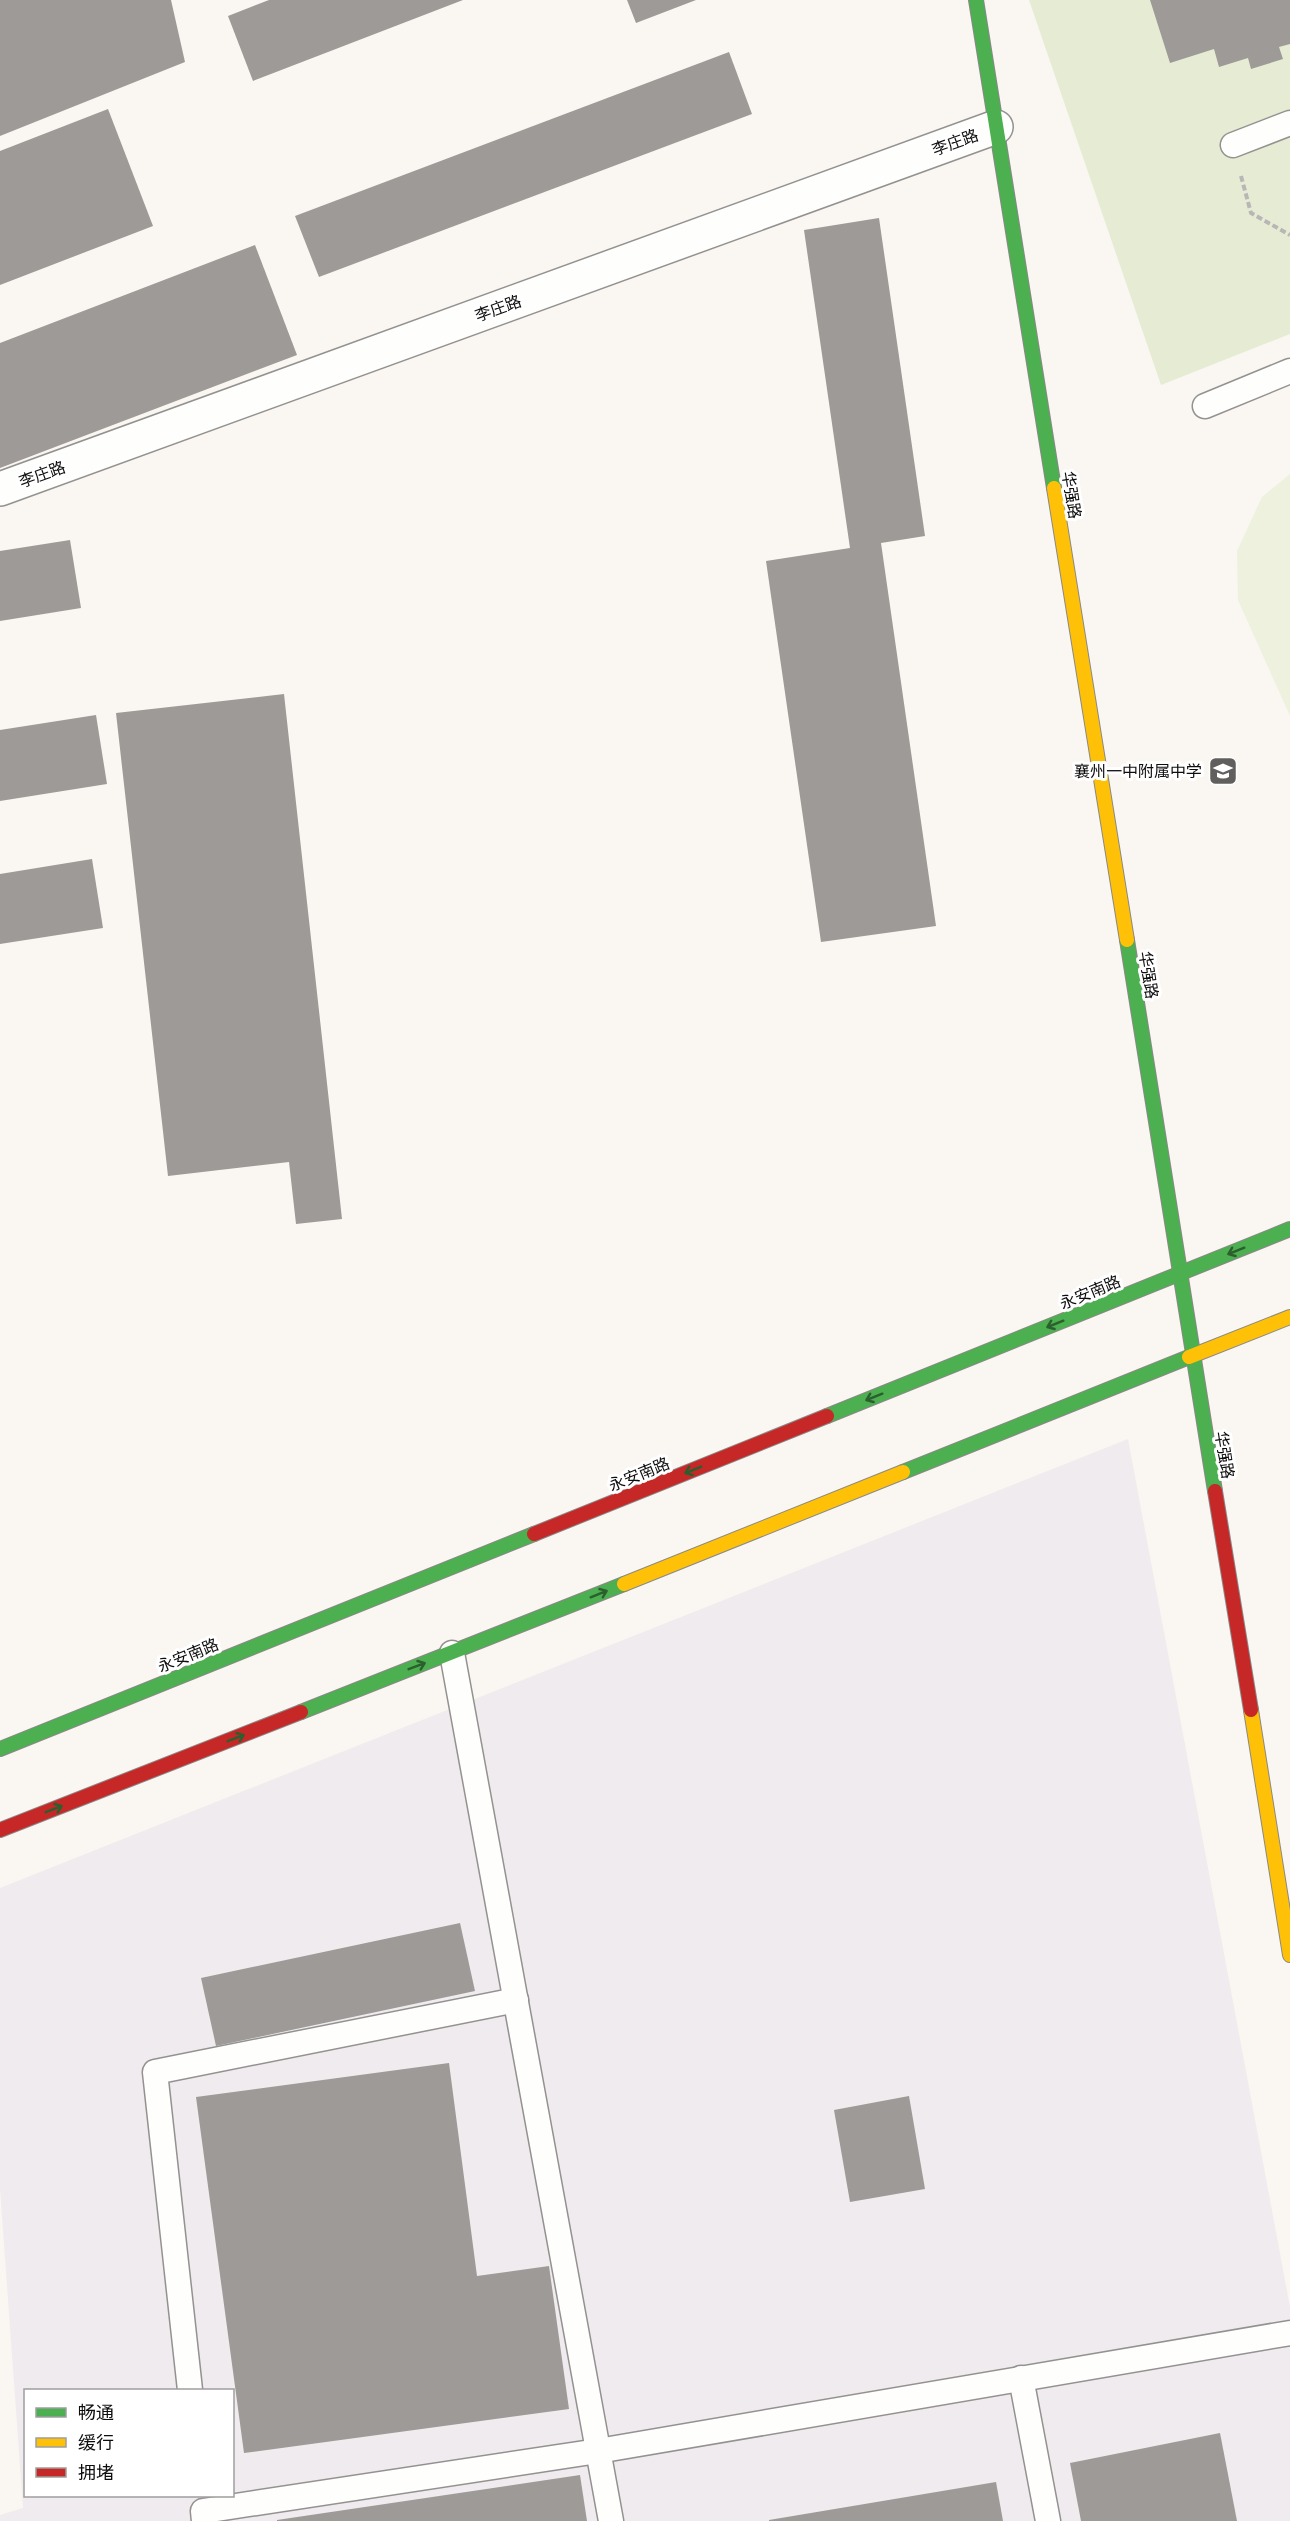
<svg xmlns="http://www.w3.org/2000/svg" width="1290" height="2521" font-family="Georgia,'Noto Sans SC',serif">
	<rect width="100%" height="100%" fill="#faf7f2"/>
	<path fill="#f0ebee" fill-rule="evenodd" d="M1128,1439l162,868v214h-1290v-6l23,-7 -23,-319v-301zM26,2390h206v106h-206z"/>
	<polygon fill="#e6ecd4" points="1029,0 1290,0 1290,334 1161,385"/>
	<polygon fill="#eef1de" points="1290,474 1290,716 1238,600 1237,551 1262,497"/>
	<g fill="#9d9a97">
		<polygon points="0,0 171,0 185,62 0,136"/>
		<polygon points="269,0 463,0 253,81 228,16"/>
		<polygon points="627,0 696,0 636,23"/>
		<polygon points="1150,0 1290,0 1290,44 1279,47 1283,59 1251,69 1248,58 1219,67 1214,49 1170,63"/>
		<polygon points="729,52 752,114 319,277 295,216"/>
		<polygon points="108,109 153,226 0,285 0,151"/>
		<polygon points="879,218 925,536 881,543 936,926 821,942 766,561 850,548 804,230"/>
		<polygon points="255,245 297,355 0,468 0,343"/>
		<polygon points="70,540 81,608 0,621 0,551"/>
		<polygon points="284,694 342,1219 296,1224 289,1162 168,1176 116,713"/>
		<polygon points="96,715 107,784 0,801 0,730"/>
		<polygon points="92,859 103,928 0,944 0,874"/>
		<polygon points="460,1923 475,1991 216,2046 201,1978"/>
		<polygon points="449,2063 477,2276 549,2266 569,2409 244,2453 196,2097"/>
		<polygon points="909,2096 925,2189 850,2202 834,2110"/>
		<polygon points="1220,2433 1237,2521 1081,2521 1070,2463"/>
		<polygon points="580,2475 587,2521 277,2521 277,2520"/>
		<polygon points="996,2482 1003,2521 769,2521 769,2520"/>
	</g>
	<g fill="none" stroke-linecap="round" stroke-linejoin="round">
		<g stroke="#949290" stroke-width="27">
			<g id="lane">
				<polyline points="1233,145 1290,123"/>
				<polyline points="1205,406 1290,371"/>
				<polyline points="452,1653 611,2521"/>
				<polyline points="1021,2378 1048,2521"/>
				<polyline points="190,2390 155,2072 516,2000"/>
				<polyline points="204,2521 203,2511 598,2451 1290,2333"/>
			</g>
		</g>
		<g stroke="#949290" stroke-width="36">
			<polyline id="street" points="0,489 996,127"/>
		</g>
		<g stroke="#8a8987" stroke-width="16">
			<g id="fast">
				<polyline points="976,0 1054,488"/>
				<polyline points="1127,940 1215,1491"/>
				<polyline points="827,1416 1290,1229"/>
				<polyline points="903,1472 1189,1357"/>
				<polyline points="301,1712 624,1584"/>
				<polyline points="0,1749 534,1534"/>
			</g>
		</g>
		<g stroke="#8a8987" stroke-width="16">
			<g id="slow">
				<polyline points="1054,488 1127,940"/>
				<polyline points="1189,1357 1290,1317"/>
				<polyline points="624,1584 903,1472"/>
				<polyline points="1251,1710 1290,1955"/>
			</g>
		</g>
		<g stroke="#8a8987" stroke-width="16">
			<g id="jam">
				<polyline points="1215,1491 1251,1710"/>
				<polyline points="534,1534 827,1416"/>
				<polyline points="0,1830 301,1712"/>
			</g>
		</g>
		<polyline stroke="#b8b7b6" stroke-width="4" stroke-dasharray="6 3" stroke-linecap="butt" points="1241,176 1251,213 1290,235"/>
		<use href="#lane" stroke="#fefefd" stroke-width="24"/>
		<use href="#street" stroke="#fefefd" stroke-width="33"/>
		<use href="#fast" stroke="#4caf50" stroke-width="14"/>
		<use href="#slow" stroke="#ffc107" stroke-width="14"/>
		<use href="#jam" stroke="#c62828" stroke-width="14"/>
	</g>
	<defs><path id="oneway-shaft" d="M-6 0H5M1.5-3L5.5 0L1.5 3" fill="none" stroke-width="1.6" stroke-linecap="round" stroke-linejoin="round" transform="scale(1.5)"/></defs>
	<g stroke="#2c5e2e">
		<use href="#oneway-shaft" transform="translate(1236 1251) rotate(158)"/>
		<use href="#oneway-shaft" transform="translate(1055 1324) rotate(158)"/>
		<use href="#oneway-shaft" transform="translate(874 1397) rotate(158)"/>
		<use href="#oneway-shaft" transform="translate(693 1470) rotate(158)"/>
		<use href="#oneway-shaft" transform="translate(599 1594) rotate(-22)"/>
		<use href="#oneway-shaft" transform="translate(417 1666) rotate(-21)"/>
		<use href="#oneway-shaft" transform="translate(236 1738) rotate(-21)"/>
		<use href="#oneway-shaft" transform="translate(54 1809) rotate(-21)"/>
	</g>
	<defs>
		<g id="school-square" transform="scale(1.5)"><rect x="-9" y="-9" width="18" height="18" rx="4" fill="#605f5d" stroke="#fff"/><path d="M0-5L7-2L0 1L-7-2ZM-4 1L0 2.5L4 1V4Q0 6-4 4Z" fill="#fff"/></g>
	</defs>
	<g fill-rule="evenodd">
		<use href="#school-square" x="1223" y="771"/>
	</g>
	<g text-anchor="middle" stroke-width="6" stroke-linejoin="round" paint-order="stroke">
		<g font-size="16" fill="#0d0d0d" stroke="#fff">
			<text transform="translate(955 142) rotate(-20)" y="6">李庄路</text>
			<text transform="translate(498 308) rotate(-20)" y="6">李庄路</text>
			<text transform="translate(42 474) rotate(-20)" y="6">李庄路</text>
			<text transform="translate(1072 495) rotate(81)" y="6">华强路</text>
			<text transform="translate(1149 975) rotate(81)" y="6">华强路</text>
			<text transform="translate(1090 1292) rotate(-22)" y="6">永安南路</text>
			<text transform="translate(1225 1455) rotate(81)" y="6">华强路</text>
			<text transform="translate(639 1474) rotate(-22)" y="6">永安南路</text>
			<text transform="translate(188 1655) rotate(-22)" y="6">永安南路</text>
		</g>
		<g font-size="16" fill="#0d0d0d" stroke="#fff" text-anchor="end">
			<text x="1202" y="777">襄州一中附属中学</text>
		</g>
	</g>
	<rect x="24" y="2389" width="210" height="108" fill="#ffffff" stroke="#9e9e9e" stroke-width="1.5"/>
	<rect x="36" y="2408" width="30" height="9" fill="#4caf50" stroke="#9e9e9e" stroke-width="1.5"/>
	<text x="78" y="2419" font-size="18" fill="#0d0d0d">畅通</text>
	<rect x="36" y="2438" width="30" height="9" fill="#ffc107" stroke="#9e9e9e" stroke-width="1.5"/>
	<text x="78" y="2449" font-size="18" fill="#0d0d0d">缓行</text>
	<rect x="36" y="2468" width="30" height="9" fill="#c62828" stroke="#9e9e9e" stroke-width="1.5"/>
	<text x="78" y="2479" font-size="18" fill="#0d0d0d">拥堵</text>
</svg>
